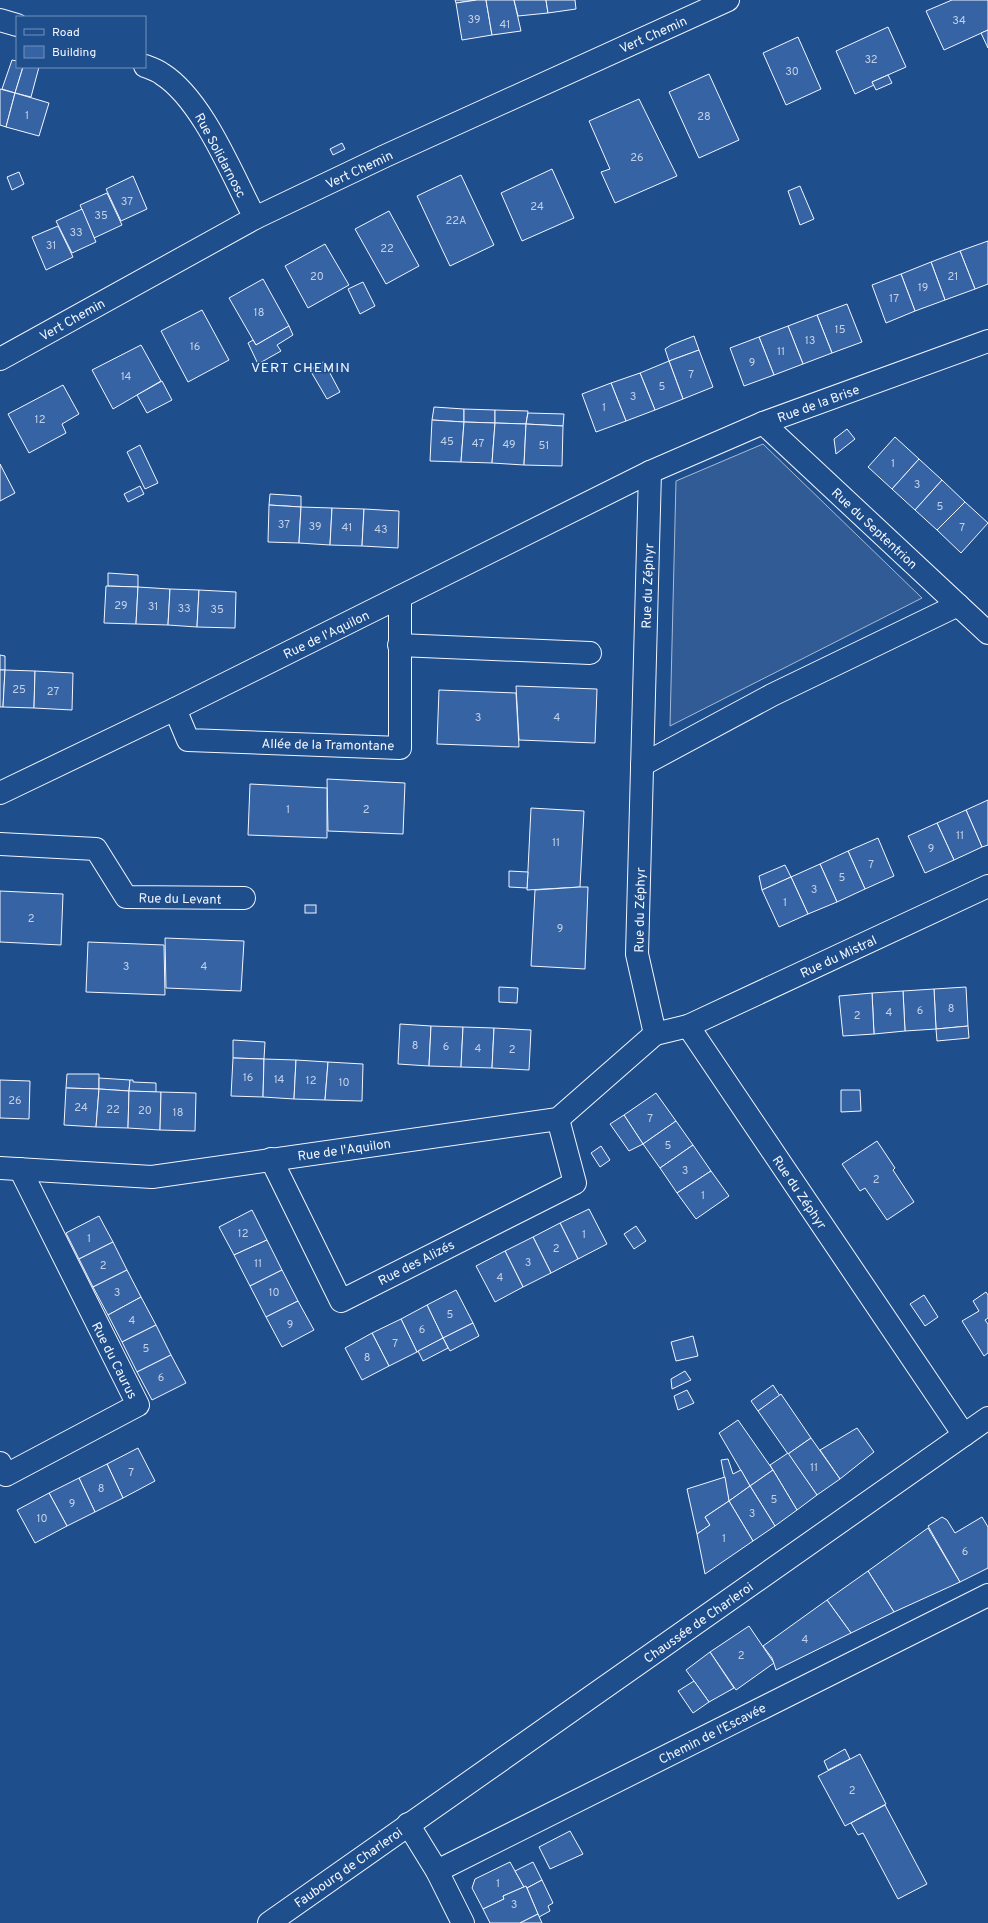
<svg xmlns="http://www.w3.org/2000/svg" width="988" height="1923" font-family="Overpass,sans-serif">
	<rect width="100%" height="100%" fill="#1f4e8c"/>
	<polygon fill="#305b95" stroke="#a8bbd7" points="763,444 922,598 670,726 676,481"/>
	<g fill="#3563a3" stroke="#f2f6ff">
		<polygon points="455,0 477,0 456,3"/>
		<polygon points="477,0 486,0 492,35 462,40 456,3"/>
		<polygon points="486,0 514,0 521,31 492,35"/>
		<polygon points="514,0 546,0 548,13 518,16"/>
		<polygon points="546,0 575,0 576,9 548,13"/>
		<polygon points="952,0 988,0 988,30 944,50 926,11"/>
		<polygon points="888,27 906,67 872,82 874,85 855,94 836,51"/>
		<polygon points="988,30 988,48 981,33"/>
		<polygon points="798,37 821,89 786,105 763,53"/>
		<polygon points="12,60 17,61 17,67 23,67 15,93 2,89"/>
		<polygon points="23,67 39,67 31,97 15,93"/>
		<polygon points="709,74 739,140 699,158 669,92"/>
		<polygon points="888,75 892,83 876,90 872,82"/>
		<polygon points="0,89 15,93 6,127 0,125"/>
		<polygon points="15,93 49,103 39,136 6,127"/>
		<polygon points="639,99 677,176 615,203 601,172 610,169 589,121"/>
		<polygon points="342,143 345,149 333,155 330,149"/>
		<polygon points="552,169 574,218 522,241 501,193"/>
		<polygon points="19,172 24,184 12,190 7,177"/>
		<polygon points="461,175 494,245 450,266 417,196"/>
		<polygon points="133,176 147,209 121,221 106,189"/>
		<polygon points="800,186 814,219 800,225 788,191"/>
		<polygon points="107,193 122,225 94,238 80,205"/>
		<polygon points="82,209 96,242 72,253 56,221"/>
		<polygon points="389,211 419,266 386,284 355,229"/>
		<polygon points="58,226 73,257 46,270 32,237"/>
		<polygon points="988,241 988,284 975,289 960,251"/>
		<polygon points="325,244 349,285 308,308 285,266"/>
		<polygon points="960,251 975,289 945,300 931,262"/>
		<polygon points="931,262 945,300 915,311 901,274"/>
		<polygon points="901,274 915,311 886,323 872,285"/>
		<polygon points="263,279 289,326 256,345 229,298"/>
		<polygon points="363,282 375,306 360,314 348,289"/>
		<polygon points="847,304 862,342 832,353 817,315"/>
		<polygon points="202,310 229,360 188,382 161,331"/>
		<polygon points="817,315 832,353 803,364 788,326"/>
		<polygon points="289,326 293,335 277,345 281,351 258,364 248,343 253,340 256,345"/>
		<polygon points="788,326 803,364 774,375 759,337"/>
		<polygon points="694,336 699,350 669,361 665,349 671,345"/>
		<polygon points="759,337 774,375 744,386 730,348"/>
		<polygon points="141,345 161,381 113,409 92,370"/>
		<polygon points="699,350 713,387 683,399 669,361"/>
		<polygon points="669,361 683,399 655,410 640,373"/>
		<polygon points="324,362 340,392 327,399 310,370"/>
		<polygon points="640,373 655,410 626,421 611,383"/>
		<polygon points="162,381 172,400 147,413 137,395"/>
		<polygon points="611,383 626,421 596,432 582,394"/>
		<polygon points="63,385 79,414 62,424 66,433 29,453 8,414"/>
		<polygon points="434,407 464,409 464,422 432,420"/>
		<polygon points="464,409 495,410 495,423 464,422"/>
		<polygon points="495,410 528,411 526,424 495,423"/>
		<polygon points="528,413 564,414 563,426 526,424"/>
		<polygon points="432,420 464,422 461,462 430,461"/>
		<polygon points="464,422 495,423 492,463 461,462"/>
		<polygon points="495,423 526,424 524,465 492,463"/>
		<polygon points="526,424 563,426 562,466 524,465"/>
		<polygon points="847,429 855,439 836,454 834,439"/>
		<polygon points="895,437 919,459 892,489 868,467"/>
		<polygon points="140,445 158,483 145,489 127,452"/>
		<polygon points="919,459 942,480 915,510 892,489"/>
		<polygon points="0,464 15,493 0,501"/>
		<polygon points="942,480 965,502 937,530 915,510"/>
		<polygon points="140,486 144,494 128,502 124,494"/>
		<polygon points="270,494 301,496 301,507 269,505"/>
		<polygon points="965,502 988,523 961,553 937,530"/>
		<polygon points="269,505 301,507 299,543 268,542"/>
		<polygon points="301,507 332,508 330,545 299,543"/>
		<polygon points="332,508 364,509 362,546 330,545"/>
		<polygon points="364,509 399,511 398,548 362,546"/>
		<polygon points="108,573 138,575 138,587 108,586"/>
		<polygon points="106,586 138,587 136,624 104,623"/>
		<polygon points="138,587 170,589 168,625 136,624"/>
		<polygon points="170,589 199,590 197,627 168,625"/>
		<polygon points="199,590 236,592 235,628 197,627"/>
		<polygon points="0,655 5,656 5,670 0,670"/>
		<polygon points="0,670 5,670 3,707 0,707"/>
		<polygon points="5,670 35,671 34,708 3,707"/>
		<polygon points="35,671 73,673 72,710 34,708"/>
		<polygon points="516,686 597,689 595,743 519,740"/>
		<polygon points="439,690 516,693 519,747 437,744"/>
		<polygon points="327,779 405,783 403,834 328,831"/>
		<polygon points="250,784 327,788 327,838 248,835"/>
		<polygon points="988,800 988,845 982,847 966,810"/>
		<polygon points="531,808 584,811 580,887 527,890"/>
		<polygon points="966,810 982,847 954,860 937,823"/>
		<polygon points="937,823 954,860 925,873 908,836"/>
		<polygon points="878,838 894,876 865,889 848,851"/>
		<polygon points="848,851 865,889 837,902 820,864"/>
		<polygon points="820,864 837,902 808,914 791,877"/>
		<polygon points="785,865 791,877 762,890 759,876"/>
		<polygon points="509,871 528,872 527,888 509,887"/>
		<polygon points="791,877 808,914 779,927 762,890"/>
		<polygon points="580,887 588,887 585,969 531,966 535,890"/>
		<polygon points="0,891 63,894 61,945 0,942"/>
		<rect x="305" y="905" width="11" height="8"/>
		<polygon points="165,938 244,941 241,991 166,988"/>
		<polygon points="88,942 164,945 165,995 86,992"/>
		<polygon points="499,987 518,988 517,1003 499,1002"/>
		<polygon points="966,987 968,1026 936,1029 934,989"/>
		<polygon points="934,989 936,1029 905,1031 903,991"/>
		<polygon points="903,991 905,1031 874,1034 872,993"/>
		<polygon points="872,993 874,1034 843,1036 839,996"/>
		<polygon points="400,1024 431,1026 429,1066 398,1064"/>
		<polygon points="431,1026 463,1027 461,1067 429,1066"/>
		<polygon points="968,1026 969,1038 937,1041 936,1029"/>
		<polygon points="463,1027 494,1028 492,1068 461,1067"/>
		<polygon points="494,1028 531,1030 529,1070 492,1068"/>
		<polygon points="233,1040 265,1042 264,1059 233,1058"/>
		<polygon points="233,1058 264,1059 263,1097 231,1096"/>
		<polygon points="264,1059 296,1060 294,1099 263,1097"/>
		<polygon points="296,1060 328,1062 325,1100 294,1099"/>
		<polygon points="328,1062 363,1064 362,1101 325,1100"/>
		<polygon points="67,1074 99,1074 99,1089 66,1088"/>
		<polygon points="99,1078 130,1080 129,1091 99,1089"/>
		<polygon points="0,1080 30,1081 29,1119 0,1118"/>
		<polygon points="130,1080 133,1080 133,1082 156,1083 156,1092 129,1091"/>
		<polygon points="66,1088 99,1089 96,1127 64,1125"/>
		<polygon points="99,1089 129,1091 128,1128 96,1127"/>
		<polygon points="841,1090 860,1090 861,1111 841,1112"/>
		<polygon points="129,1091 161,1092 160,1130 128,1128"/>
		<polygon points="161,1092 196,1093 195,1131 160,1130"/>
		<polygon points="656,1093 676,1121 643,1144 624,1115"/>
		<polygon points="624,1115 643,1144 629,1151 610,1124"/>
		<polygon points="676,1121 693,1145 660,1168 643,1144"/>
		<polygon points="877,1141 895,1168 893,1170 914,1202 887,1220 865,1188 860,1191 842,1164"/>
		<polygon points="693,1145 711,1171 677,1193 660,1168"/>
		<polygon points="601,1146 610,1160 600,1167 591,1153"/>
		<polygon points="711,1171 729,1196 696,1219 677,1193"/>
		<polygon points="589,1209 607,1244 578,1259 560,1223"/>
		<polygon points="252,1210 267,1240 234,1255 219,1227"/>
		<polygon points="99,1216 113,1242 79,1259 66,1233"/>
		<polygon points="560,1223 578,1259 551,1273 533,1237"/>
		<polygon points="636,1226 646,1241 634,1249 624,1234"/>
		<polygon points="533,1237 551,1273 523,1287 505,1251"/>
		<polygon points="267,1240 282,1270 250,1286 234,1255"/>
		<polygon points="113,1242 127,1270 93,1287 79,1259"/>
		<polygon points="505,1251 523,1287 495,1302 476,1266"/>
		<polygon points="127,1270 141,1297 108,1315 93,1287"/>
		<polygon points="282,1270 298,1301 266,1317 250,1286"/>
		<polygon points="456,1290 473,1323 443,1338 427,1305"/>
		<polygon points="986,1292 988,1295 988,1318 985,1320 988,1324 988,1353 984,1356 962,1321 979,1311 973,1301"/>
		<polygon points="924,1295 938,1317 925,1326 910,1304"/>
		<polygon points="141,1297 156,1325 122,1342 108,1315"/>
		<polygon points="298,1301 314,1330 282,1347 266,1317"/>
		<polygon points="427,1305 443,1338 417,1352 401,1319"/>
		<polygon points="401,1319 417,1352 389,1366 372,1333"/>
		<polygon points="473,1323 479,1336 450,1351 443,1338"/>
		<polygon points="156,1325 171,1355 137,1372 122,1342"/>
		<polygon points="372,1333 389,1366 362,1380 345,1348"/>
		<polygon points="693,1336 698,1356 676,1361 671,1342"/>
		<polygon points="443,1338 448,1348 423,1361 418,1351"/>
		<polygon points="171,1355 186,1383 152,1400 137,1372"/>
		<polygon points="685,1371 691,1380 672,1389 671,1379"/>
		<polygon points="773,1385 780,1396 758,1411 751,1401"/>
		<polygon points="687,1390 694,1403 678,1410 674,1396"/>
		<polygon points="781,1394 811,1438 788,1454 758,1411"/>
		<polygon points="738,1420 773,1470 750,1486 719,1433"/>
		<polygon points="857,1428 874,1452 840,1479 820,1450"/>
		<polygon points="811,1438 840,1479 817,1495 788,1454"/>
		<polygon points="138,1448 155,1481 123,1498 107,1464"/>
		<polygon points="788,1453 817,1495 797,1510 770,1465"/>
		<polygon points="728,1459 733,1474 741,1470 750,1486 729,1501 721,1460"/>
		<polygon points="107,1464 123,1498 95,1512 79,1478"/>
		<polygon points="773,1470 797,1510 775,1526 750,1486"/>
		<polygon points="725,1477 729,1501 705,1517 710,1525 697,1534 687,1489"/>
		<polygon points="79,1478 95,1512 67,1526 49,1493"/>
		<polygon points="750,1486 775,1526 753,1541 729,1501"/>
		<polygon points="49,1493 67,1526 35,1543 17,1510"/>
		<polygon points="729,1501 753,1541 705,1574 697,1534 710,1525 705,1517"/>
		<polygon points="942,1517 947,1520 955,1533 982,1517 988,1527 988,1568 960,1582 928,1526"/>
		<polygon points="928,1528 960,1582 894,1612 868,1571"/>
		<polygon points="868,1571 894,1612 851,1633 827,1600"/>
		<polygon points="827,1600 851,1633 776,1670 772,1658 763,1646"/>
		<polygon points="749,1626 774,1663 736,1690 710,1652"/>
		<polygon points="710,1652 734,1688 709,1702 686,1670"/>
		<polygon points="694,1681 709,1702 693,1713 678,1691"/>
		<polygon points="845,1749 850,1759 828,1770 824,1761"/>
		<polygon points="860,1754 886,1804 845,1826 818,1776"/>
		<polygon points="885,1805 927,1884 898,1899 863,1833 858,1835 851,1823"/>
		<polygon points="570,1831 583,1854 550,1869 539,1847"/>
		<polygon points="510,1862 524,1887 503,1896 504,1899 483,1909 472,1888 475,1879"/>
		<polygon points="533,1862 542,1880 527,1888 524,1887 515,1871"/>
		<polygon points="542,1880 553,1903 548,1906 550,1911 539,1917 527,1888"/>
		<polygon points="526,1886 538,1914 520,1923 490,1923 483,1909 504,1899 503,1896"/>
		<polygon points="538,1914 542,1923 520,1923"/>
	</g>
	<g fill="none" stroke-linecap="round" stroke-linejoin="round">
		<g stroke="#f2f6ff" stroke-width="24">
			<g id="minor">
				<polyline points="0,20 17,25"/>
				<path d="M145,66c5,2 12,4 17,8 41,26 70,101 93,144"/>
				<polyline points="0,359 255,218 385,156 728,0"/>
				<polyline points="763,423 988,633"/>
				<polyline points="650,472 637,954 655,1034 688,1026 988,886"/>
				<polyline points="399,645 590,653"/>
				<polyline points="175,709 188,740 400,748 400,597"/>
				<polyline points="642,765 772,695 958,605"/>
				<polyline points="0,793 175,709 650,472 763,423 988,341"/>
				<polyline points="0,844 96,849 126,897 244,898"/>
				<polyline points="688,1026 964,1435"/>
				<polyline points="271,1159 341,1301 575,1183 558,1119"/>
				<polyline points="0,1168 152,1177 558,1119 655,1034"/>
				<polyline points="0,1463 6,1475 138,1405 20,1169"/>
				<polyline points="408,1824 437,1871 463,1923"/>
				<polyline points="437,1871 988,1595"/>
			</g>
		</g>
		<g stroke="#f2f6ff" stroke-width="24">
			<polyline id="secondary" points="269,1923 988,1418"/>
		</g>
		<use href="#minor" stroke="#1f4e8c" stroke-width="22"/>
		<use href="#secondary" stroke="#1f4e8c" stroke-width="22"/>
	</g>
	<g text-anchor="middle" stroke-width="3" stroke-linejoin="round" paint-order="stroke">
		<g font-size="11" fill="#c3d1e8">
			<text x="474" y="23">39</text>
			<text x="959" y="24">34</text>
			<text x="505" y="28">41</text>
			<text x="871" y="63">32</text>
			<text x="792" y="75">30</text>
			<text x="27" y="119">1</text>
			<text x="704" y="120">28</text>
			<text x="637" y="161">26</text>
			<text x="127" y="205">37</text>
			<text x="537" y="210">24</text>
			<text x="101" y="219">35</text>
			<text x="456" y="224">22A</text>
			<text x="76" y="236">33</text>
			<text x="51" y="249">31</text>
			<text x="387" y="252">22</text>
			<text x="317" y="280">20</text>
			<text x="953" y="280">21</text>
			<text x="923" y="291">19</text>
			<text x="894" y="302">17</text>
			<text x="259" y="316">18</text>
			<text x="840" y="333">15</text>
			<text x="810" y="344">13</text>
			<text x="195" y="350">16</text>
			<text x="781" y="355">11</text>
			<text x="752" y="366">9</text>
			<text x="691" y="378">7</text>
			<text x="126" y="380">14</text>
			<text x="662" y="390">5</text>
			<text x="633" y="400">3</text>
			<text x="604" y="411">1</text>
			<text x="40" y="423">12</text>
			<text x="447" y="445">45</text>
			<text x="478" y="447">47</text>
			<text x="509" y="448">49</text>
			<text x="544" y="449">51</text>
			<text x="893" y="467">1</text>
			<text x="917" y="488">3</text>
			<text x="940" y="510">5</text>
			<text x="284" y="528">37</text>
			<text x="315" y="530">39</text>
			<text x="347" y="531">41</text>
			<text x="962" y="531">7</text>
			<text x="381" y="533">43</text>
			<text x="121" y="609">29</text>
			<text x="153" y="610">31</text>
			<text x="184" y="612">33</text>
			<text x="217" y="613">35</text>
			<text x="19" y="693">25</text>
			<text x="53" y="695">27</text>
			<text x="478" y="721">3</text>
			<text x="557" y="721">4</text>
			<text x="288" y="813">1</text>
			<text x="366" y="813">2</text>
			<text x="960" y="839">11</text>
			<text x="556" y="846">11</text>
			<text x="931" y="852">9</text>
			<text x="871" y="868">7</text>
			<text x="842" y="881">5</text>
			<text x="814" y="893">3</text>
			<text x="785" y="906">1</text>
			<text x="31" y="922">2</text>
			<text x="560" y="932">9</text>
			<text x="126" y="970">3</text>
			<text x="204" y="970">4</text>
			<text x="951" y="1012">8</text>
			<text x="920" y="1014">6</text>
			<text x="889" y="1016">4</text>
			<text x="857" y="1019">2</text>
			<text x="415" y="1049">8</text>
			<text x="446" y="1050">6</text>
			<text x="478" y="1052">4</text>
			<text x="512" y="1053">2</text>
			<text x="248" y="1081">16</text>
			<text x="279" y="1083">14</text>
			<text x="311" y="1084">12</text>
			<text x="344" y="1086">10</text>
			<text x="15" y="1104">26</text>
			<text x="81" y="1111">24</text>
			<text x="113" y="1113">22</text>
			<text x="145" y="1114">20</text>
			<text x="178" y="1116">18</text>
			<text x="650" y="1122">7</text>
			<text x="668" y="1149">5</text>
			<text x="685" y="1174">3</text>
			<text x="876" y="1183">2</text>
			<text x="703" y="1199">1</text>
			<text x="243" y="1237">12</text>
			<text x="584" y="1238">1</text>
			<text x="89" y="1242">1</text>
			<text x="556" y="1252">2</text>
			<text x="528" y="1266">3</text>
			<text x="258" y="1267">11</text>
			<text x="103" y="1269">2</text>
			<text x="500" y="1281">4</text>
			<text x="117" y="1296">3</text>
			<text x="274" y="1296">10</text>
			<text x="450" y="1318">5</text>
			<text x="132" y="1324">4</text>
			<text x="290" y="1328">9</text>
			<text x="422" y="1333">6</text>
			<text x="395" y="1347">7</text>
			<text x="146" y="1352">5</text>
			<text x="367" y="1361">8</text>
			<text x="161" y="1381">6</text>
			<text x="814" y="1471">11</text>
			<text x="131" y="1476">7</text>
			<text x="101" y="1492">8</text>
			<text x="774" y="1503">5</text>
			<text x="72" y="1507">9</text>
			<text x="752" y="1517">3</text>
			<text x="42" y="1522">10</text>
			<text x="724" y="1542">1</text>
			<text x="965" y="1555">6</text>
			<text x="805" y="1643">4</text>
			<text x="741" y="1659">2</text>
			<text x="852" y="1794">2</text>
			<text x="498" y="1887">1</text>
			<text x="514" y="1908">3</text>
		</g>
		<g font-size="13" fill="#f2f6ff" stroke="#1f4e8c">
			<text transform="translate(653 34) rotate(-24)" y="5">Vert Chemin</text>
			<text transform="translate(221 155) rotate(62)" y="5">Rue Solidarnosc</text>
			<text transform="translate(359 169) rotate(-25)" y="5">Vert Chemin</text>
			<text transform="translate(72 319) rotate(-29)" y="5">Vert Chemin</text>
			<text transform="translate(818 403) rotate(-20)" y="5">Rue de la Brise</text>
			<text transform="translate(875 528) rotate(43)" y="5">Rue du Septentrion</text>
			<text transform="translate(647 586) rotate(-88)" y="5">Rue du Zéphyr</text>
			<text transform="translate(326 634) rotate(-26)" y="5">Rue de l'Aquilon</text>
			<text transform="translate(328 744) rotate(1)" y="5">Allée de la Tramontane</text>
			<text transform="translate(180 898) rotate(1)" y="5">Rue du Levant</text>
			<text transform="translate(639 910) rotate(-89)" y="5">Rue du Zéphyr</text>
			<text transform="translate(838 956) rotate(-25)" y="5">Rue du Mistral</text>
			<text transform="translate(344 1149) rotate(-8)" y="5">Rue de l'Aquilon</text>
			<text transform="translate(800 1192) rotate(56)" y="5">Rue du Zéphyr</text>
			<text transform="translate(416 1262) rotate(-27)" y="5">Rue des Alizés</text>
			<text transform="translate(115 1360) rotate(63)" y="5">Rue du Caurus</text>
			<text transform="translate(698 1622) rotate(-35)" y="5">Chaussée de Charleroi</text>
			<text transform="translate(712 1733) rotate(-27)" y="5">Chemin de l'Escavée</text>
			<text transform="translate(348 1867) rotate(-35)" y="5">Faubourg de Charleroi</text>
		</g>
		<g font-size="14" letter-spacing="1" fill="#f2f6ff" stroke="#1f4e8c">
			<text x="301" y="372">VERT CHEMIN</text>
		</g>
	</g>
	<rect x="16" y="16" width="130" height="52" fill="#1f4e8c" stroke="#7391ba"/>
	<rect x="24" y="29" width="20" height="6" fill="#1f4e8c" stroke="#7391ba"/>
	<text x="52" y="36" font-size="12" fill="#f2f6ff">Road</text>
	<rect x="24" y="46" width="20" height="12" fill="#3563a3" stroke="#7391ba"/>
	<text x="52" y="56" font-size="12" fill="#f2f6ff">Building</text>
</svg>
